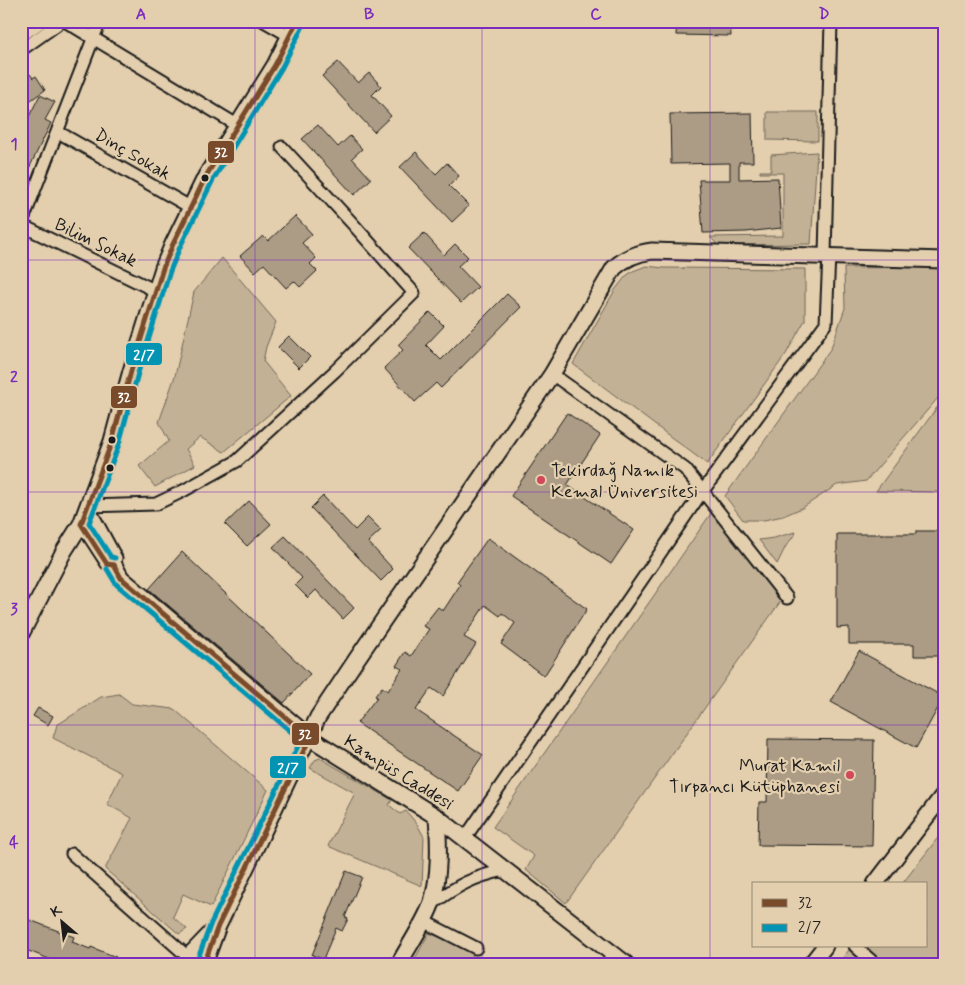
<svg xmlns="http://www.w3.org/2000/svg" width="965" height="985" font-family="Mynerve,sans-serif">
	<rect width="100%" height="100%" fill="#e3cead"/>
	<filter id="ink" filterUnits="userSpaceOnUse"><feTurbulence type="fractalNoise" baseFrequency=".02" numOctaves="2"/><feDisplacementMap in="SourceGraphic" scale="10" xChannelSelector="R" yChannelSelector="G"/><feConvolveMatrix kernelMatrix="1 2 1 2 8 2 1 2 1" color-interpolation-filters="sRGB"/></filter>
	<g filter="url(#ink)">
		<g fill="#c2b195" stroke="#6f6658">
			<polygon points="767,112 818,112 818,141 767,140"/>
			<polygon points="817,152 811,244 718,245 710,237 783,236 783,173 760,173 760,171 771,171 771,155"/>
			<polygon points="222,258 276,322 266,347 263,361 291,396 224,452 200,437 186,449 195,465 155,487 139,466 169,441 159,422 175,376 194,292"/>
			<polygon points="646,266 664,268 805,269 805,320 786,354 707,464 573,364 615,290 626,276 633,271"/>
			<polygon points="944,267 944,391 866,481 837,485 802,508 783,516 764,520 743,520 725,496 831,348 845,308 844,268"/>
			<polygon points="944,398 944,492 876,491"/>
			<polygon points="712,512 783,598 566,903 526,870 534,856 493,827"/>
			<polygon points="795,532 796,533 786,546 777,564 759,540 774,538"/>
			<polygon points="119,694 132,704 174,709 268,790 211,907 183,894 173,917 187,929 179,934 105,869 132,818 107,804 122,773 53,738 57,725 101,697"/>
			<polygon points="320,758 392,800 389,805 400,814 406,811 417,824 424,837 422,886 328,846 355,793 310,768 315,760"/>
			<polygon points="944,830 944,964 838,964 852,946 926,946 926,884 902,884"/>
			<polygon points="429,933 474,951 469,964 412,964"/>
		</g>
		<g fill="#ac9c85" stroke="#1c1c1c">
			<polygon points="677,21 730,21 731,36 676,35"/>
			<polygon points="338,62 358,83 369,73 381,86 372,95 391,116 374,132 322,76"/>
			<polygon points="30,74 33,78 36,76 45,90 21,107 21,80"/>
			<polygon points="40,95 55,102 45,120 51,123 21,185 21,132"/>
			<polygon points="752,113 753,162 739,162 739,179 778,178 781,228 746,232 703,233 699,180 730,180 730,163 671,164 670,114"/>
			<polygon points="318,125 338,147 350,136 362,149 352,158 371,179 354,195 302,139"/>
			<polygon points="416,152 436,174 447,163 459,176 449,186 469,206 452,222 400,167"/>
			<polygon points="295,216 312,234 302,243 316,258 310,264 317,271 300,287 294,281 286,288 264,264 255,272 240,256 263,236 268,241"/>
			<polygon points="424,233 444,255 455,244 468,257 458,266 478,287 461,303 408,248"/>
			<polygon points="507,294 521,307 441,388 436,383 415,402 384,368 403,350 398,345 430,312 444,326 426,345 441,360"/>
			<polygon points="289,336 310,357 299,368 278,347"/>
			<polygon points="567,413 600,435 567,485 634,530 611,564 511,496"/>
			<polygon points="323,496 355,530 368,517 381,530 368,542 393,569 381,581 311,508"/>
			<polygon points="249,501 271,524 247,546 225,524"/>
			<polygon points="916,531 944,531 944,656 914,656 914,644 849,644 849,627 837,628 837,534 916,534"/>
			<polygon points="285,536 354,608 343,619 316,590 308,598 295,585 302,578 273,547"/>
			<polygon points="488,538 587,609 544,676 501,644 515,623 502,613 500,616 485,605 464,637 476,644 457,674 443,696 431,688 416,710 483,755 458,791 357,723 377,697 375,696 382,687 388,691 402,669 396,666 405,652 411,656 429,629 423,626 438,607 443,611 460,585 457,582"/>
			<polygon points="182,552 310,674 284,703 149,589"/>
			<polygon points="859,651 944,697 916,748 831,702"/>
			<polygon points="38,708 53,716 48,725 33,716"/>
			<polygon points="768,739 874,740 872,846 758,845 759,802 767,802"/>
			<polygon points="346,871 362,877 345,917 348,919 342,931 336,928 323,959 312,955"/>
			<polygon points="27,919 74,937 72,942 90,949 91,947 116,957 114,964 62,964 21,948 21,935"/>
		</g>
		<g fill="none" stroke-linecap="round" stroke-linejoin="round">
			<g stroke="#1c1c1c" stroke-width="15">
				<g id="street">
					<polyline points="65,21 237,125"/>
					<polyline points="264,21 290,36"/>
					<polyline points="21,36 43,21"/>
					<polyline points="21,50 62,21"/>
					<polyline points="58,132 190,207"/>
					<polyline points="21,225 100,21"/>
					<polyline points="21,225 156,291"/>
					<polyline points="825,255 831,21"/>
					<polyline points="552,374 685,469 787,598"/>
					<polyline points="81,524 107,564 114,565 116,558 88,506 156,504 183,491 237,461 335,371 414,293 352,223 282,147"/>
					<polyline points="465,838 702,492 826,323 829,255"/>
					<polyline points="72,854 188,957"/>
					<path d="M432,904c26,-19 41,-27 73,-34"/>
					<polyline points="423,921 476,948"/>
					<polyline points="855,946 875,964"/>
				</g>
			</g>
			<g stroke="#1c1c1c" stroke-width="19">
				<g id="secondary">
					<polyline points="114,565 121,578 310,738 437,817 626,964"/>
					<polyline points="21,634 64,551 81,524 112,441 131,371 163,268 173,244 206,176 275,65 297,21"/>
					<polyline points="875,884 944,794"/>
					<polyline points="196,964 188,957 215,929"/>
					<path d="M204,964l14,-38 100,-209 40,-60 194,-283 62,-106c11,-10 22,-15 38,-17l292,9"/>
					<path d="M399,964c9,-17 28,-45 33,-62 8,-27 7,-57 5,-85"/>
					<polyline points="811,964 825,946"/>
				</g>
			</g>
			<use href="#street" stroke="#e3cead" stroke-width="11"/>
			<use href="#secondary" stroke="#e3cead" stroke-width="15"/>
			<g stroke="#e3cead" stroke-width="9">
				<g id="bus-1">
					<polyline points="114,565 107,564 81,524 112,441 131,371 163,268 173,244 206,176 275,65 297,21"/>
					<polyline points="114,565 121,578 310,738 218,926 204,964"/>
				</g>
			</g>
			<g stroke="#e3cead" stroke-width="9">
				<g id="bus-2">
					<polyline points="115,558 111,557 89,523 119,444 138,373 170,271 180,247 213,180 281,69 304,24"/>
					<polyline points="107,569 116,584 301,740 211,923 197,961"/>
				</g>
			</g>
			<use href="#bus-1" stroke="#7a4b2a" stroke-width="5"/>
			<use href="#bus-2" stroke="#0494b3" stroke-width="5"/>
		</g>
	</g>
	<path fill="none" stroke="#7b2cbf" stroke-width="1" stroke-opacity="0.55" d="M255,21v943M482,21v943M710,21v943M21,260h923M21,492h923M21,725h923"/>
	<g fill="#1c1c1c" stroke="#e3cead" stroke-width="2">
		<circle cx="205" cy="178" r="4.5"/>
		<circle cx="112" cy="440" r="4.5"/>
		<circle cx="110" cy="468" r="4.5"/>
	</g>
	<g fill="#d1495b" stroke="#e3cead" stroke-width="2">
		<circle cx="541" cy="480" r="5"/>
		<circle cx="850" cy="775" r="5"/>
	</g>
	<g text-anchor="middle" stroke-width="4.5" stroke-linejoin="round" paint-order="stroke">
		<g font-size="18" fill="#1c1c1c" stroke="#e3cead">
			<text transform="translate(133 154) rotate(30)" y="6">Dinç Sokak</text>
			<text transform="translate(96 242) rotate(26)" y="6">Bilim Sokak</text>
			<text transform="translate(399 772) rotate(32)" y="6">Kampüs Caddesi</text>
		</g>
		<g font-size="18" fill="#1c1c1c" stroke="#e3cead" text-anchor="start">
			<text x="551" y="476">Tekirdağ Namık<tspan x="551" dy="21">Kemal Üniversitesi</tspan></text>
			<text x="840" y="771" text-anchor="end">Murat Kamil<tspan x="840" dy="21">Tırpancı Kütüphanesi</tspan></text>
		</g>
	</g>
	<g stroke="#e3cead" stroke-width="2">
		<rect x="207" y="140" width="28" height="24" rx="5" fill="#7a4b2a"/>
		<rect x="125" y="342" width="38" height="24" rx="5" fill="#0494b3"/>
		<rect x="110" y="385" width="28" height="24" rx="5" fill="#7a4b2a"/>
		<rect x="291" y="722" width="29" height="24" rx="5" fill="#7a4b2a"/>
		<rect x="269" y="755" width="38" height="24" rx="5" fill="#0494b3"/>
	</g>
	<g font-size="14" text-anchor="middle" font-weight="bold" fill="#fff">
		<text x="221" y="157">32</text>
		<text x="144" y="359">2/7</text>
		<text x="124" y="402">32</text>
		<text x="305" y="739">32</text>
		<text x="288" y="772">2/7</text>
	</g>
	<rect width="965" height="985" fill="none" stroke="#e3cead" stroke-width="55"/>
	<rect x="752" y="882" width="175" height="65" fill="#e3cead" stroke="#938773"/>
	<rect x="762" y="899" width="25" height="8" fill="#7a4b2a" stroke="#938773"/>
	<text x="798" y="908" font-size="15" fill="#1c1c1c">32</text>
	<rect x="762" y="924" width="25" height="8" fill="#0494b3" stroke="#938773"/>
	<text x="798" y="932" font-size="15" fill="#1c1c1c">2/7</text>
	<g transform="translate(62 922) rotate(332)" stroke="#e3cead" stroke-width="4" paint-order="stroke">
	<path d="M0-4L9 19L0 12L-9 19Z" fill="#1c1c1c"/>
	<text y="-8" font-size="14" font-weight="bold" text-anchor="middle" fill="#1c1c1c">K</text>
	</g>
	<rect x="28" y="28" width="910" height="930" fill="none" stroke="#7b2cbf" stroke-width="2"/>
	<g font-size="16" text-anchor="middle" font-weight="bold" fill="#7b2cbf">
		<text x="141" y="19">A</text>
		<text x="369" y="19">B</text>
		<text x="596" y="19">C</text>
		<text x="824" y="19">D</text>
		<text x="14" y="149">1</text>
		<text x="14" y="382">2</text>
		<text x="14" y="614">3</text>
		<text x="14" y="847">4</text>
	</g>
</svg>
